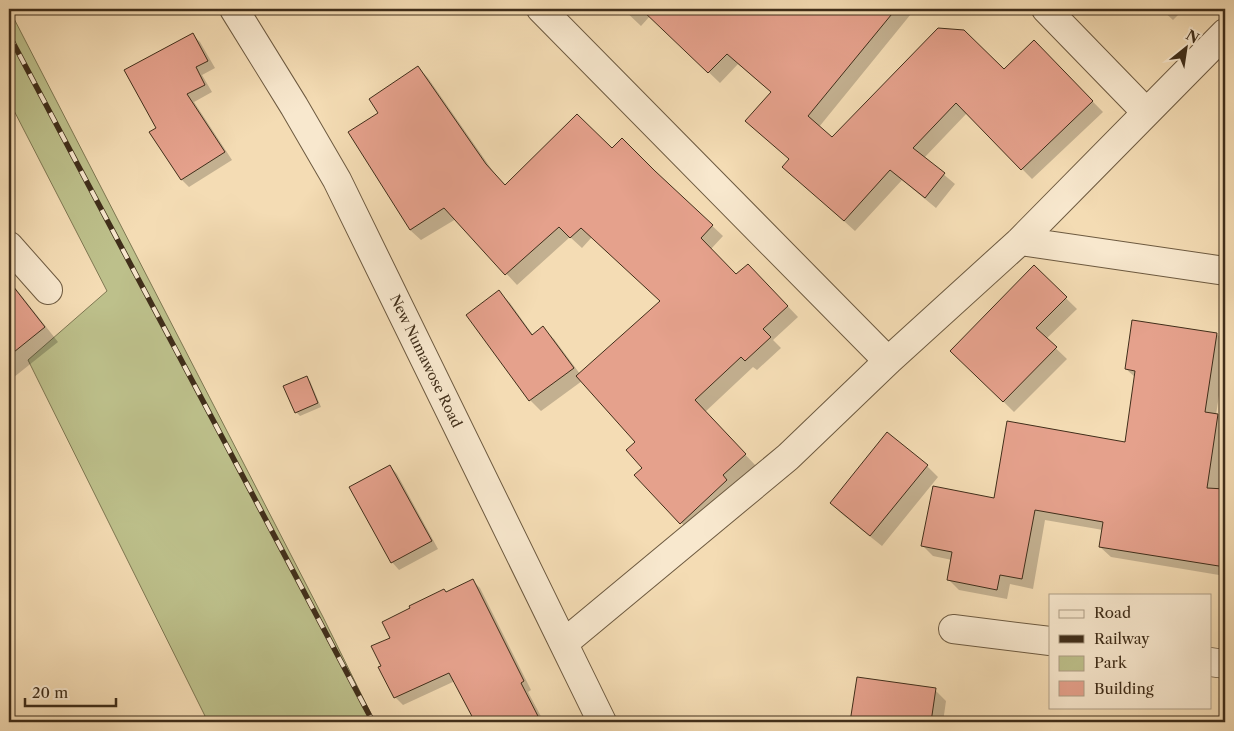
<svg xmlns="http://www.w3.org/2000/svg" width="1234" height="731" font-family="'Libre Caslon Text',serif">
  <style>
    .green { fill: #bdc08b; stroke: #7e7752 }
    .shadow { fill: #0003 }
    .building { fill: #e5a18c; stroke: #402e1a }
    .lines { fill: none; stroke-linecap: round; stroke-linejoin: round }
    .minor-casing { stroke: #6d5a40; stroke-width: 30 }
    .minor { stroke: #f8e8ce; stroke-width: 28 }
    .rail-casing { stroke: #402e1a; stroke-width: 5.5 }
    .rail { stroke: #f8e8ce; stroke-width: 4; stroke-dasharray: 11; stroke-linecap: butt }
    .labels { text-anchor: middle; dominant-baseline: central; stroke-width: 4; stroke-linejoin: round; paint-order: stroke }
    .street-label { font-size: 14px; fill: #402e1a; stroke: #f8e8ce }
  </style>
  <rect width="100%" height="100%" fill="#f4dcb4"/>
  <filter id="stains"><feTurbulence type="fractalNoise" baseFrequency=".004" numOctaves="4"/><feColorMatrix values="0 0 0 0 .2 0 0 0 0 .09 0 0 0 0 .02 0 0 0 .5 -.17"/></filter>
  <radialGradient id="worn" r=".72"><stop offset=".6" stop-color="#630" stop-opacity="0"/><stop offset="1" stop-color="#630" stop-opacity=".3"/></radialGradient>
  <!-- green -->
  <path class="green" d="M9,9L323,617L375,722H208L28,360L107,291L9,101Z"/>
  <!-- shadow -->
  <path class="shadow" d="M623,9H778L793,24L806,9H915L819,127L832,138L1004,71L1034,42L1103,112L1032,179L967,113L924,158L955,184L936,208L902,180L855,231L795,177L772,93L738,64L720,83L650,16L641,26Z
    M1161,9H1184L1173,20Z
    M193,35L200,42L215,68L202,75L212,92L194,102L232,160L189,187L182,180L151,132L157,128Z
    M418,67L428,78L497,177L505,186L612,150L656,173L723,236L711,249L737,276H759L798,317L773,340L781,348L757,370L753,367L705,412L756,466L733,486L692,534L636,475L643,468L637,442L582,381L541,411L530,400L499,292L510,303L533,335L543,328L554,339L580,374L662,302L592,237L582,248L570,237L517,285L456,219L421,240L410,230L380,113Z
    M1034,267L1077,309L1046,339L1067,359L1014,412L952,351Z
    M9,280L58,342L9,381Z
    M1217,334L1225,343V356L1216,415L1225,416V576L1111,557L1100,547L1103,530L1045,520L1033,589L1010,584L1007,599L959,590L949,580L952,560L933,556L923,546L995,499L1126,444L1136,378L1126,369Z
    M306,378L310,381L321,407L300,416L296,412Z
    M390,466L397,474L438,549L399,570L392,562Z
    M927,466L938,477L882,546L842,514L831,503Z
    M472,580L480,588L531,690L528,692L544,722H476L455,681L403,705L395,697L382,666L391,638L447,593Z
    M858,678L935,690L946,701L943,722H851Z
    M39,719L43,722H34Z"/>
  <!-- building -->
  <path class="building" d="M641,9H896L808,116L832,137L938,28L964,30L1004,69L1034,40L1093,101L1021,170L956,103L913,148L945,173L925,198L890,170L844,221L782,167L789,159L745,121L771,92L727,54L708,73Z
    M193,33L208,61L196,67L205,85L187,94L225,152L181,180L149,132L156,128L124,70Z
    M418,66L486,164L505,185L577,114L612,148L622,138L655,171L713,225L701,238L736,274L748,264L788,306L763,329L771,337L745,361L741,357L695,400L746,454L723,475L727,480L680,524L634,475L642,468L626,450L635,442L576,376L660,301L581,228L570,238L559,227L505,275L444,208L410,230L348,132L378,113L369,99Z
    M1034,265L1067,297L1036,328L1057,347L1003,402L950,351Z
    M9,281L45,327L9,356Z
    M499,290L532,335L543,326L574,368L529,401L466,315Z
    M1132,320L1217,333L1205,412L1218,414L1207,488L1225,489V567L1099,547L1103,522L1035,510L1022,579L1000,575L997,590L947,580L952,552L921,546L933,486L994,498L1007,421L1125,442L1135,371L1125,369Z
    M307,376L318,403L295,413L283,386Z
    M887,432L928,465L870,536L830,503Z
    M390,465L432,541L391,563L349,487Z
    M473,579L524,681L521,683L541,722H475L449,673L394,698L378,667L381,666L371,646L390,638L382,622L410,608L409,606L444,589L446,592Z
    M857,677L936,688L931,722H850Z"/>
  <g class="lines">
    <defs>
      <path id="minor" d="M234,9L294,106L337,180L602,722
        M541,9L888,361
        M1046,9L1146,112
        M1020,241L1225,271
        M9,246L48,290
        M953,629L1050,641
        M564,643L788,457L888,361L1020,241L1225,33
        M1210,662L1225,664"/>
    </defs>
    <!-- minor casing -->
    <use href="#minor" class="minor-casing"/>
    <!-- minor -->
    <use href="#minor" class="minor"/>
    <defs>
      <path id="rail" d="M9,35L373,722"/>
    </defs>
    <!-- rail casing -->
    <use href="#rail" class="rail-casing"/>
    <!-- rail -->
    <use href="#rail" class="rail"/>
  </g>
  <g class="labels">
    <!-- street labels -->
    <g class="street-label">
      <text transform="translate(426 361) rotate(64)">New Numawose Road</text>
    </g>
  </g>
  <!-- margin -->
  <rect width="1234" height="731" fill="none" stroke="#f4dcb4" stroke-width="30"/>
  <rect x="10" y="10" width="1214" height="711" fill="none" stroke="#402e1a" stroke-width="2.5"/>
  <rect x="15" y="15" width="1204" height="701" fill="none" stroke="#402e1a"/>
  <!-- legend -->
  <rect x="1049" y="594" width="162" height="115" fill="#f8e8ce" stroke="#ae9e86"/>
  <rect x="1059" y="610" width="25" height="8" fill="#f8e8ce" stroke="#ae9e86"/>
  <text x="1094" y="618" font-size="15" fill="#402e1a">Road</text>
  <rect x="1059" y="635" width="25" height="8" fill="#402e1a" stroke="#ae9e86"/>
  <text x="1094" y="644" font-size="15" fill="#402e1a">Railway</text>
  <rect x="1059" y="656" width="25" height="15" fill="#bdc08b" stroke="#ae9e86"/>
  <text x="1094" y="668" font-size="15" fill="#402e1a">Park</text>
  <rect x="1059" y="681" width="25" height="15" fill="#e5a18c" stroke="#ae9e86"/>
  <text x="1094" y="694" font-size="15" fill="#402e1a">Building</text>
  <!-- north arrow -->
  <g transform="translate(1186 48) rotate(30)" stroke="#f8e8ce" stroke-width="4" paint-order="stroke">
  <path d="M0-4L9 19L0 12L-9 19Z" fill="#402e1a"/>
  <text y="-8" font-size="14" font-weight="bold" text-anchor="middle" fill="#402e1a">N</text>
  </g>
  <!-- scale -->
  <path d="M25 698v8h91v-8" fill="none" stroke="#402e1a" stroke-width="2.5"/>
  <text x="32" y="698" font-size="15" fill="#402e1a" stroke="#f8e8ce" stroke-width="4" paint-order="stroke">20 m</text>
  <rect width="100%" height="100%" filter="url(#stains)"/>
  <rect width="100%" height="100%" fill="url(#worn)"/>
</svg>
